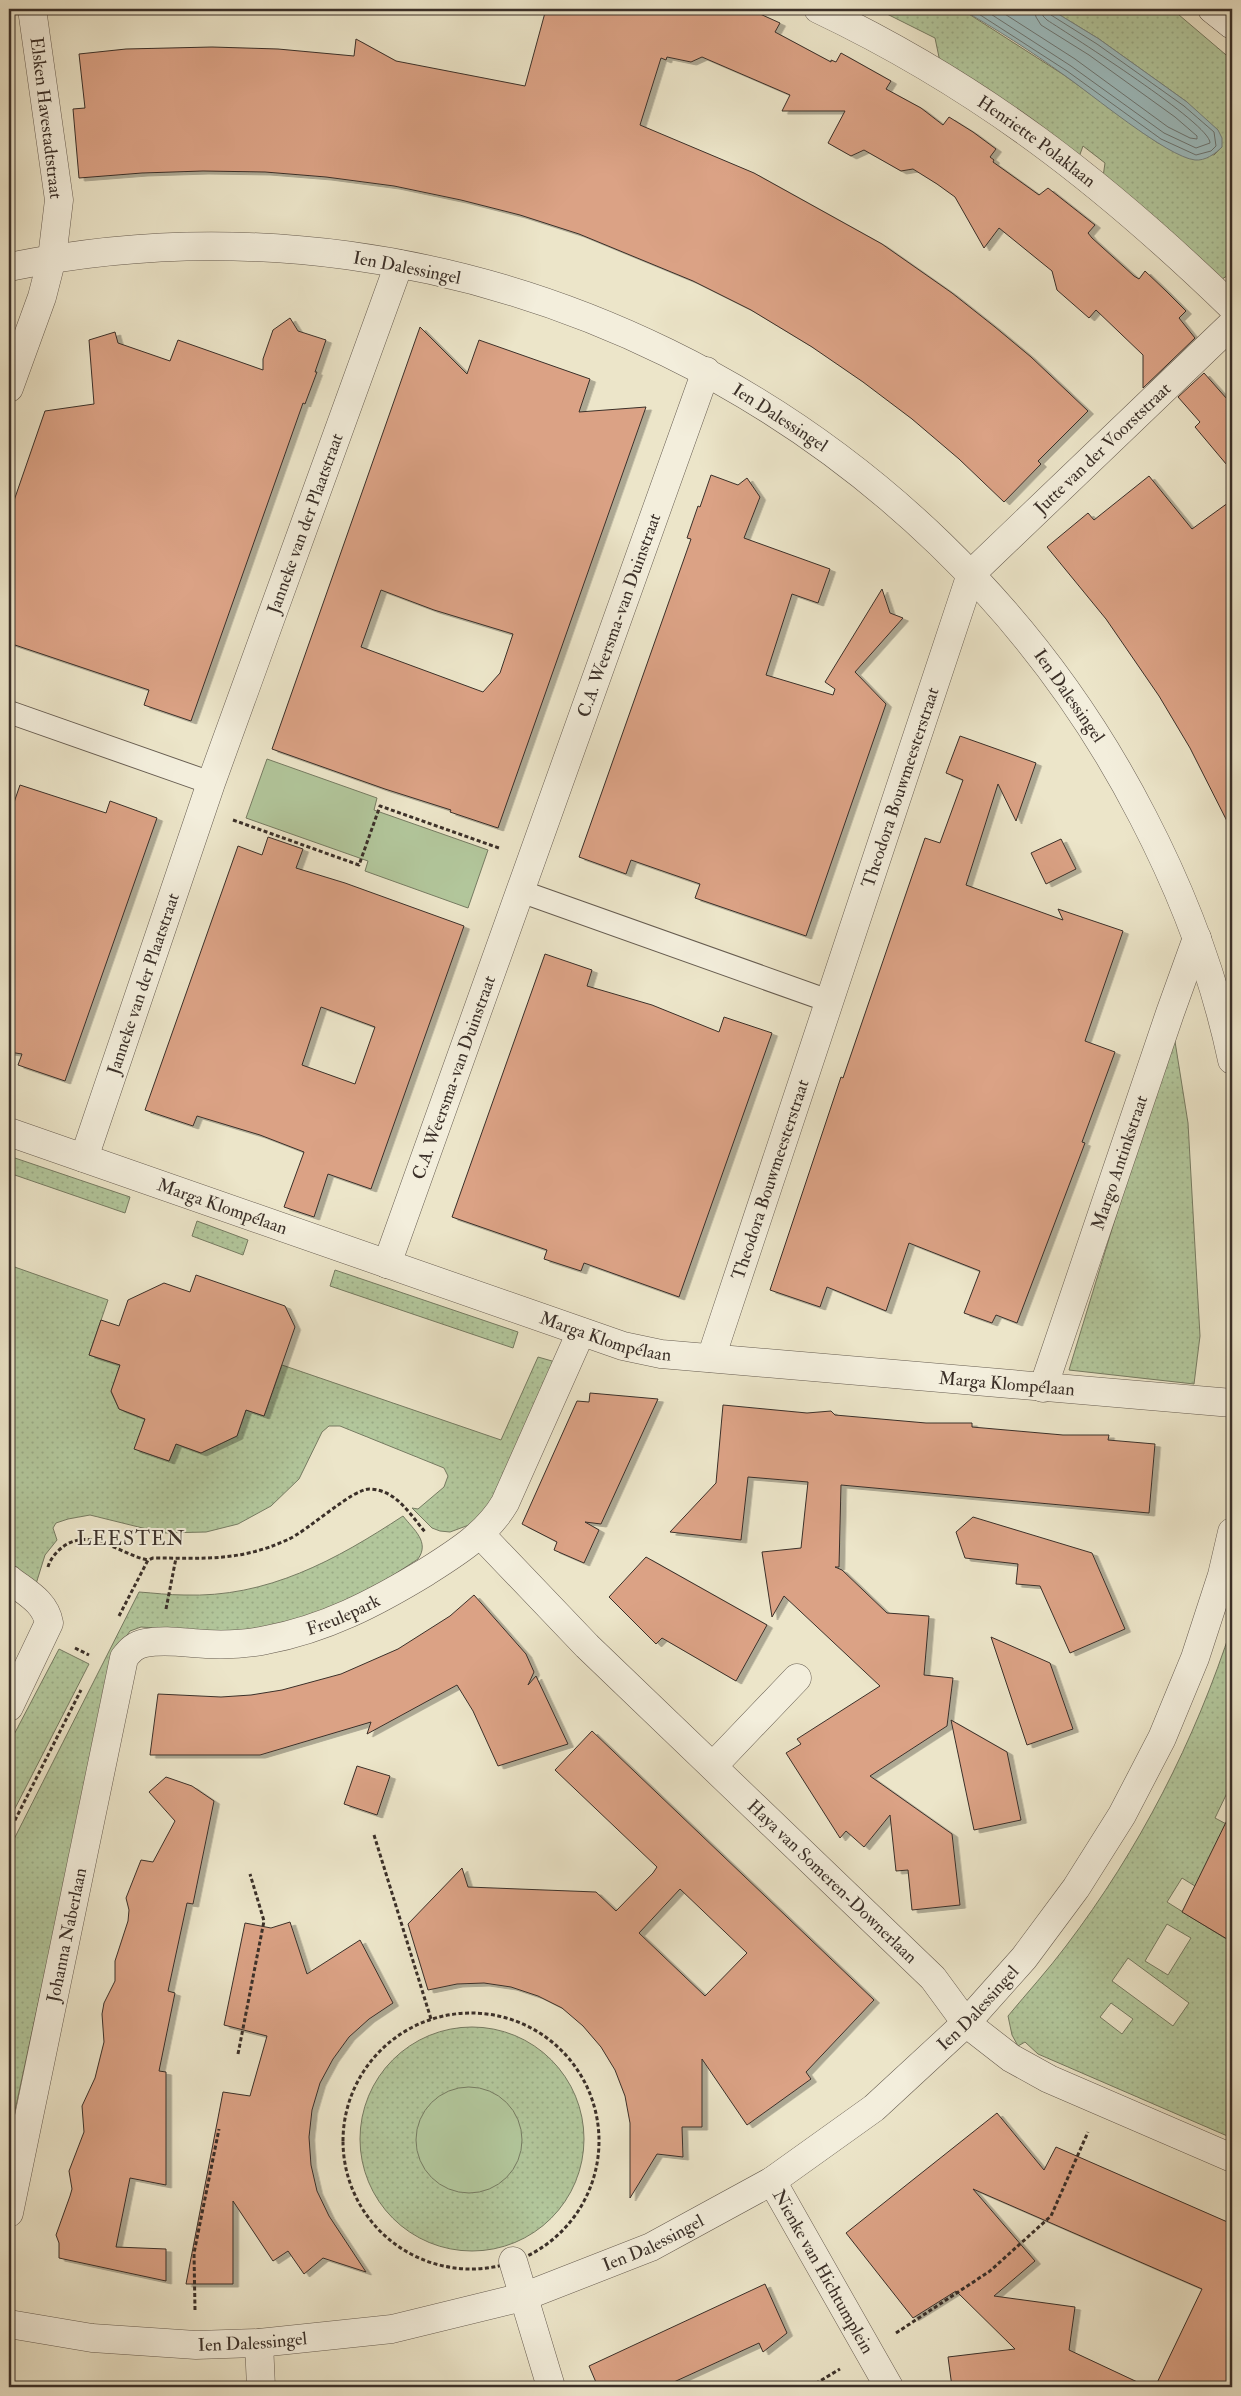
<svg xmlns="http://www.w3.org/2000/svg" width="1241" height="2396" font-family="'IM FELL Double Pica',serif">
  <style>
    .grass { fill: url(#grass-dots); stroke: #767b62; fill-rule: evenodd }
    .park { fill: #b2c69b; stroke: #767b62 }
    .water { fill: #9dbdc0; stroke: #768584 }
    .lines { fill: none; stroke-linecap: round; stroke-linejoin: round }
    .shore { stroke: #6c7674; stroke-width: 1 }
    .building { fill: #dba285; stroke: #3b3029; fill-rule: evenodd; filter: url(#shadow) }
    .lane-casing { stroke: #675d51; stroke-width: 24 }
    .street-casing { stroke: #675d51; stroke-width: 29 }
    .secondary-casing { stroke: #3b3029; stroke-width: 29 }
    .path { stroke: #3b3029; stroke-width: 3; stroke-dasharray: 4 2.5; stroke-linecap: butt }
    .lane { stroke: #f3eedc; stroke-width: 22 }
    .street { stroke: #f3eedc; stroke-width: 28 }
    .secondary { stroke: #f3eedc; stroke-width: 28 }
    .labels { text-anchor: middle; dominant-baseline: central; stroke-width: 4; stroke-linejoin: round; paint-order: stroke }
    .street-label { font-size: 18px; fill: #3b3029; stroke: #f3eedc }
    .quarter-label { font-size: 20px; letter-spacing: 1px; fill: #3b3029; stroke: #f3eedc }
  </style>
  <defs>
    <pattern id="grass-dots" width="8" height="8" patternUnits="userSpaceOnUse" patternTransform="scale(1.25)"><rect width="8" height="8" fill="#b2c69b"/><path d="M2 2h.1M6 6h.1" fill="none" stroke="#9aaa86" stroke-width="1.8" stroke-linecap="round"/></pattern>
    <filter id="shadow"><feDropShadow dx="5.5" dy="3" stdDeviation="0" flood-color="#0004"/></filter>
  </defs>
  <rect width="100%" height="100%" fill="#ece5c9"/>
  <filter id="stains"><feTurbulence type="fractalNoise" baseFrequency=".004" numOctaves="4"/><feColorMatrix values="0 0 0 0 .2 0 0 0 0 .09 0 0 0 0 .02 0 0 0 .5 -.17"/></filter>
  <radialGradient id="worn" r=".72"><stop offset=".6" stop-color="#630" stop-opacity="0"/><stop offset="1" stop-color="#630" stop-opacity=".3"/></radialGradient>
  <!-- grass -->
  <path class="grass" d="M877,9H961L1064,75L1158,143L1214,155L1222,147L1187,102L1099,39L1050,9H1172L1232,60V273L1222,279L1103,177L1105,163L1083,146L1079,157L940,62L935,38Z
    M1173,1029L1188,1123L1200,1336L1194,1384L1069,1370Z
    M9,1156L130,1197L125,1213L9,1173Z
    M197,1221L248,1240L243,1255L192,1236Z
    M9,1265L108,1300L89,1355L120,1365L111,1392L119,1409L145,1419L135,1449L169,1461L176,1444L201,1453L237,1436L246,1410L264,1416L282,1365L501,1440L538,1357L552,1361L556,1365L503,1491L477,1522L450,1532L440,1531L432,1528L412,1508L418,1509L444,1487L448,1476L444,1468L340,1426H329L322,1432L299,1479L271,1506L238,1524L206,1532L163,1533L90,1515L68,1519L56,1523L53,1528L57,1540L45,1555L36,1584L9,1566Z
    M335,1270L518,1332L513,1348L330,1286Z
    M403,1516C414,1530 430,1542 418,1559L366,1593L301,1620L239,1631L208,1632L141,1627L130,1631L114,1654L9,2138V1849L139,1592C154,1593 169,1595 184,1595C267,1598 336,1560 403,1516Z
    M1232,1626V1795L1227,1793L1215,1818L1232,1827V1909L1182,1878L1167,1902L1231,1942L1232,1940V2138L1038,2054L1025,2042L1018,2046L1012,2035L1008,2016C1027,1993 1048,1970 1066,1946C1139,1850 1195,1741 1232,1626ZM1167,1924L1191,1938L1168,1975L1145,1961ZM1128,1958L1189,2003L1173,2026L1112,1981ZM1111,2003L1133,2019L1122,2034L1100,2017Z
    M59,1649L89,1664L9,1820V1744Z
    M360 2139a112 112 0 1 1 224 0a112 112 0 1 1-224 0Z"/>
  <!-- park -->
  <path class="park" d="M267,759L377,798L374,810L488,850L468,908L365,871L368,861L246,818Z
    M416 2140a53 53 0 1 1 106 0a53 53 0 1 1-106 0Z"/>
  <!-- water -->
  <path class="water" d="M961,9H1050L1099,39L1187,102L1218,130L1222,138V147C1215,154 1205,161 1195,160C1167,157 1090,93 1064,75C1031,51 996,29 961,9Z"/>
  <g class="lines">
    <!-- shore -->
    <path class="shore" d="M971,9L1067,71L1161,139L1196,155L1211,151L1216,146L1214,132L1184,106L1097,44L1051,15L1048,9
      M983,9L1071,66L1164,133L1196,148L1210,143C1211,124 1070,35 1047,20L1043,16L1042,9
      M997,9L1075,59L1168,127L1190,138L1197,139V136L1175,117L1089,55L1041,25L1036,17L1034,9"/>
  </g>
  <!-- building -->
  <path class="building" d="M546,9H749L780,23L775,32L831,62V60L836,62L841,53L891,81L886,89L921,108L943,125L949,117L973,132L996,149L990,157L994,160L993,162L1039,195L1048,188L1095,225L1088,233L1092,238L1134,276L1139,279L1145,271L1166,291L1186,311L1179,318L1195,338L1143,388V355L1096,310L1089,318L1057,290L1052,271L999,228L984,248L955,197L937,184L913,169L901,171L864,150L851,156L828,143L845,111H782L790,95L702,57L691,62L667,57L666,60L661,58L640,125L754,173L882,244L952,293L995,327L1031,357L1088,411L1038,461L1041,464L1004,502L959,459L912,419L863,382L812,347L751,310L693,281L579,234L520,215L461,200L394,186L326,177L265,172L203,171L142,173L79,178L73,109L85,108L79,54L126,49L212,47L278,49L354,56L356,39L396,61L525,86Z
    M290,318L298,331L326,340L315,372H317L305,404L303,403L191,721L144,705L149,690L9,643V515L45,411L94,404L89,340L115,332L118,343L170,361L178,340L263,370V359L273,330Z
    M420,327L467,374L479,340L590,379L579,412L646,407L498,828L450,812L451,810L385,789L272,749ZM381,590L434,610L513,634L500,673L483,692L361,647Z
    M1204,373L1227,399L1232,394V471L1195,427L1200,422L1178,397Z
    M711,475L738,485L747,478L760,497L744,538L830,569L818,603L792,594L766,675L833,695L835,689L825,682L882,589L890,613L903,618L855,672L886,704L806,936L695,898L700,884L631,860L626,874L579,857L691,539L687,538L698,506L700,507Z
    M1149,476L1192,529L1232,500V831L1190,748L1159,696L1106,619L1047,547L1088,513L1094,520Z
    M960,736L1036,763L1016,821L998,784L966,885L1063,920L1058,909L1123,931L1085,1041L1115,1052L1082,1142L1085,1143L1017,1323L996,1315L992,1323L964,1313L980,1271L909,1243L886,1311L827,1287L820,1307L770,1290L841,1077L843,1078L925,838L940,843L963,780L946,773Z
    M20,785L106,813L110,801L157,818L65,1081L18,1065L22,1054L9,1052V817Z
    M268,837L303,849L296,868L345,883L464,926L371,1189L328,1174L314,1217L284,1207L304,1152L260,1135L197,1116L193,1126L145,1110L238,846L262,855ZM321,1007L375,1027L355,1084L302,1065Z
    M1061,839L1076,869L1046,884L1031,853Z
    M545,954L592,970L587,986L652,1005L719,1032L724,1017L772,1033L679,1297L584,1263L581,1271L544,1259L547,1250L452,1217Z
    M196,1275L285,1306L295,1327L264,1416L246,1410L237,1436L201,1453L176,1444L169,1461L134,1449L145,1419L119,1409L111,1391L120,1365L89,1355L101,1320L119,1326L128,1300L164,1283L190,1292Z
    M590,1393L658,1399L601,1524L585,1522L599,1530L584,1563L554,1550L557,1542L522,1524L577,1401L589,1402Z
    M723,1405L807,1413L831,1411L835,1415L926,1423H972V1427L1063,1435H1109L1108,1440L1155,1444L1149,1513L841,1485L839,1567H835L842,1570L887,1613L929,1616L924,1675L953,1678L947,1726L870,1776L952,1834L960,1905L912,1910L908,1870L896,1871L890,1815L864,1847L846,1831L840,1838L786,1753L801,1744L797,1739L880,1686L784,1596L772,1617L762,1552L801,1548L808,1482L748,1477L741,1540L670,1532L716,1483Z
    M973,1517L1092,1553L1125,1629L1070,1653L1040,1586L1016,1584L1018,1564L965,1558L956,1532Z
    M646,1557L767,1625L736,1681L662,1638L656,1644L609,1597Z
    M474,1595L526,1654L534,1672L528,1685L536,1676L568,1744L498,1766L473,1711L457,1685L367,1734L371,1722L260,1755H150L158,1694L221,1697L251,1695L282,1690L341,1674L398,1649L450,1616Z
    M991,1637L1050,1663L1073,1729L1027,1745Z
    M951,1720L1007,1752L1021,1820L974,1830Z
    M592,1731L874,2000L806,2072L811,2079L747,2125L702,2059V2127H682L683,2157L657,2154L630,2198V2123L625,2096L615,2070L601,2047L583,2026L562,2008L538,1996L511,1987L484,1983L457,1984L428,1990L408,1924L462,1868L468,1887L596,1892L616,1911L653,1873L657,1867L555,1770ZM680,1889L747,1953L705,1996L639,1933Z
    M357,1766L390,1776L377,1815L344,1804Z
    M166,1777L192,1786L214,1801L193,1904L187,1903L168,1991L175,1993L159,2071L166,2072V2185L130,2178L116,2247L166,2249V2281L59,2258V2243L56,2235L70,2196L72,2189L69,2171L84,2132L82,2106L95,2078L104,2042L102,2014L104,2003L115,1981V1961L128,1921L129,1910L126,1898L141,1860L153,1862L175,1821L149,1792Z
    M1232,1810V1942L1182,1912Z
    M290,1922L307,1974L360,1940L393,2003L369,2019L349,2037L333,2059L320,2083L312,2110L309,2137L311,2165L317,2191L329,2216L366,2272L323,2258L304,2274L288,2251L273,2261L233,2201V2284H186L223,2092L250,2096L267,2036L224,2025L245,1923L271,1928Z
    M997,2113L1044,2170L1056,2147L1232,2224V2387H1155L1202,2289L973,2189L1035,2261L994,2296L1075,2307L1069,2350L1148,2387H952L948,2357L1015,2349L956,2291L913,2318L846,2233Z
    M765,2284L787,2333L763,2352L759,2343L663,2387H598L589,2366Z"/>
  <g class="lines">
    <defs>
      <path id="lane" d="M9,712L211,783
        M520,891L829,1001"/>
      <g id="street">
        <path id="s1" d="M818,9C980,86 1104,183 1232,307"/>
        <path d="M9,267C463,173 932,406 1143,817C1183,894 1214,975 1232,1060"/>
        <path d="M9,388L42,297L52,258L59,200L32,9"/>
        <path id="s2" d="M9,1132L623,1346L661,1354L1232,1403"/>
        <path id="s3" d="M84,1158L211,783L399,264"/>
        <path id="s4" d="M387,1264L706,371"/>
        <path id="s5" d="M711,1358L971,574L1232,324"/>
        <path id="s6" d="M1043,1388L1170,1013L1197,938"/>
        <path id="s7" d="M480,1534L587,1646L933,1978L966,2023L1011,2058L1049,2079L1232,2158"/>
        <path d="M9,1579C25,1592 45,1601 49,1623L9,1707"/>
        <path d="M713,1766L797,1678"/>
        <path id="s8" d="M772,2181L889,2387"/>
        <path id="s9" d="M9,2213L124,1658C130,1650 135,1645 145,1643C165,1639 186,1643 206,1644C225,1645 247,1644 266,1640C325,1629 375,1603 426,1572C456,1553 487,1534 505,1503L581,1332"/>
        <path d="M513,2261L551,2387"/>
        <path id="s10" d="M9,2324L92,2338L196,2345L259,2343L392,2329L523,2297L651,2247L772,2181L874,2108L966,2023L1024,1958L1076,1888L1122,1815L1162,1738L1195,1658L1222,1575L1232,1532"/>
        <path d="M259,2343L261,2387"/>
      </g>
      <path id="secondary" d="M1212,9L1232,25"/>
    </defs>
    <!-- lane casing -->
    <use href="#lane" class="lane-casing"/>
    <!-- street casing -->
    <use href="#street" class="street-casing"/>
    <!-- secondary casing -->
    <use href="#secondary" class="secondary-casing"/>
    <!-- path -->
    <path class="path" d="M233,820L359,865L380,806L499,848
      M48,1567C50,1559 57,1551 64,1546C92,1527 121,1555 148,1560
      M166,1609L176,1558
      M119,1616L148,1560L153,1558C204,1558 238,1562 287,1540C308,1531 353,1488 370,1489C396,1490 410,1514 425,1532
      M75,1648L89,1655
      M9,1832L81,1690
      M374,1835L431,2019
      M343 2141a128 128 0 1 1 256 0a128 128 0 1 1-256 0Z
      M9,2020L14,2015
      M238,2054L264,1921L250,1874
      M195,2310L194,2253L219,2129
      M896,2333L990,2271L1051,2216L1088,2132
      M810,2387L840,2369"/>
    <!-- lane -->
    <use href="#lane" class="lane"/>
    <!-- street -->
    <use href="#street" class="street"/>
    <!-- secondary -->
    <use href="#secondary" class="secondary"/>
  </g>
  <g class="labels">
    <!-- street labels -->
    <g class="street-label">
      <text transform="translate(46 118) rotate(83)">Elsken Havestadtstraat</text>
      <text stroke="none"><textPath href="#s1" startOffset="256">Henriette Polaklaan</textPath></text>
      <text transform="translate(407 268) rotate(11)">Ien Dalessingel</text>
      <text transform="translate(780 418) rotate(33)">Ien Dalessingel</text>
      <text stroke="none"><textPath href="#s5" startOffset="1008">Jutte van der Voorststraat</textPath></text>
      <text stroke="none"><textPath href="#s3" startOffset="672">Janneke van der Plaatstraat</textPath></text>
      <text stroke="none"><textPath href="#s4" startOffset="689">C.A. Weersma-van Duinstraat</textPath></text>
      <text transform="translate(1069 696) rotate(55)">Ien Dalessingel</text>
      <text stroke="none"><textPath href="#s5" startOffset="601">Theodora Bouwmeesterstraat</textPath></text>
      <text stroke="none"><textPath href="#s3" startOffset="184">Janneke van der Plaatstraat</textPath></text>
      <text stroke="none"><textPath href="#s4" startOffset="198">C.A. Weersma-van Duinstraat</textPath></text>
      <text stroke="none"><textPath href="#s6" startOffset="238">Margo Antinkstraat</textPath></text>
      <text stroke="none"><textPath href="#s5" startOffset="188">Theodora Bouwmeesterstraat</textPath></text>
      <text stroke="none"><textPath href="#s2" startOffset="226">Marga Klompélaan</textPath></text>
      <text stroke="none"><textPath href="#s2" startOffset="631">Marga Klompélaan</textPath></text>
      <text stroke="none"><textPath href="#s2" startOffset="1036">Marga Klompélaan</textPath></text>
      <text stroke="none"><textPath href="#s9" startOffset="796">Freulepark</textPath></text>
      <text stroke="none"><textPath href="#s7" startOffset="495">Haya van Someren-Downerlaan</textPath></text>
      <text stroke="none"><textPath href="#s9" startOffset="284">Johanna Naberlaan</textPath></text>
      <text stroke="none"><textPath href="#s10" startOffset="1065">Ien Dalessingel</textPath></text>
      <text stroke="none"><textPath href="#s10" startOffset="661">Ien Dalessingel</textPath></text>
      <text stroke="none"><textPath href="#s8" startOffset="104">Nienke van Hichtumplein</textPath></text>
      <text stroke="none"><textPath href="#s10" startOffset="245">Ien Dalessingel</textPath></text>
    </g>
    <!-- quarter labels -->
    <g class="quarter-label">
      <text x="131" y="1538">LEESTEN</text>
    </g>
  </g>
  <!-- margin -->
  <rect width="1241" height="2396" fill="none" stroke="#ece5c9" stroke-width="30"/>
  <rect x="10" y="10" width="1221" height="2376" fill="none" stroke="#3b3029" stroke-width="2.5"/>
  <rect x="15" y="15" width="1211" height="2366" fill="none" stroke="#3b3029"/>
  <rect width="100%" height="100%" filter="url(#stains)"/>
  <rect width="100%" height="100%" fill="url(#worn)"/>
</svg>
